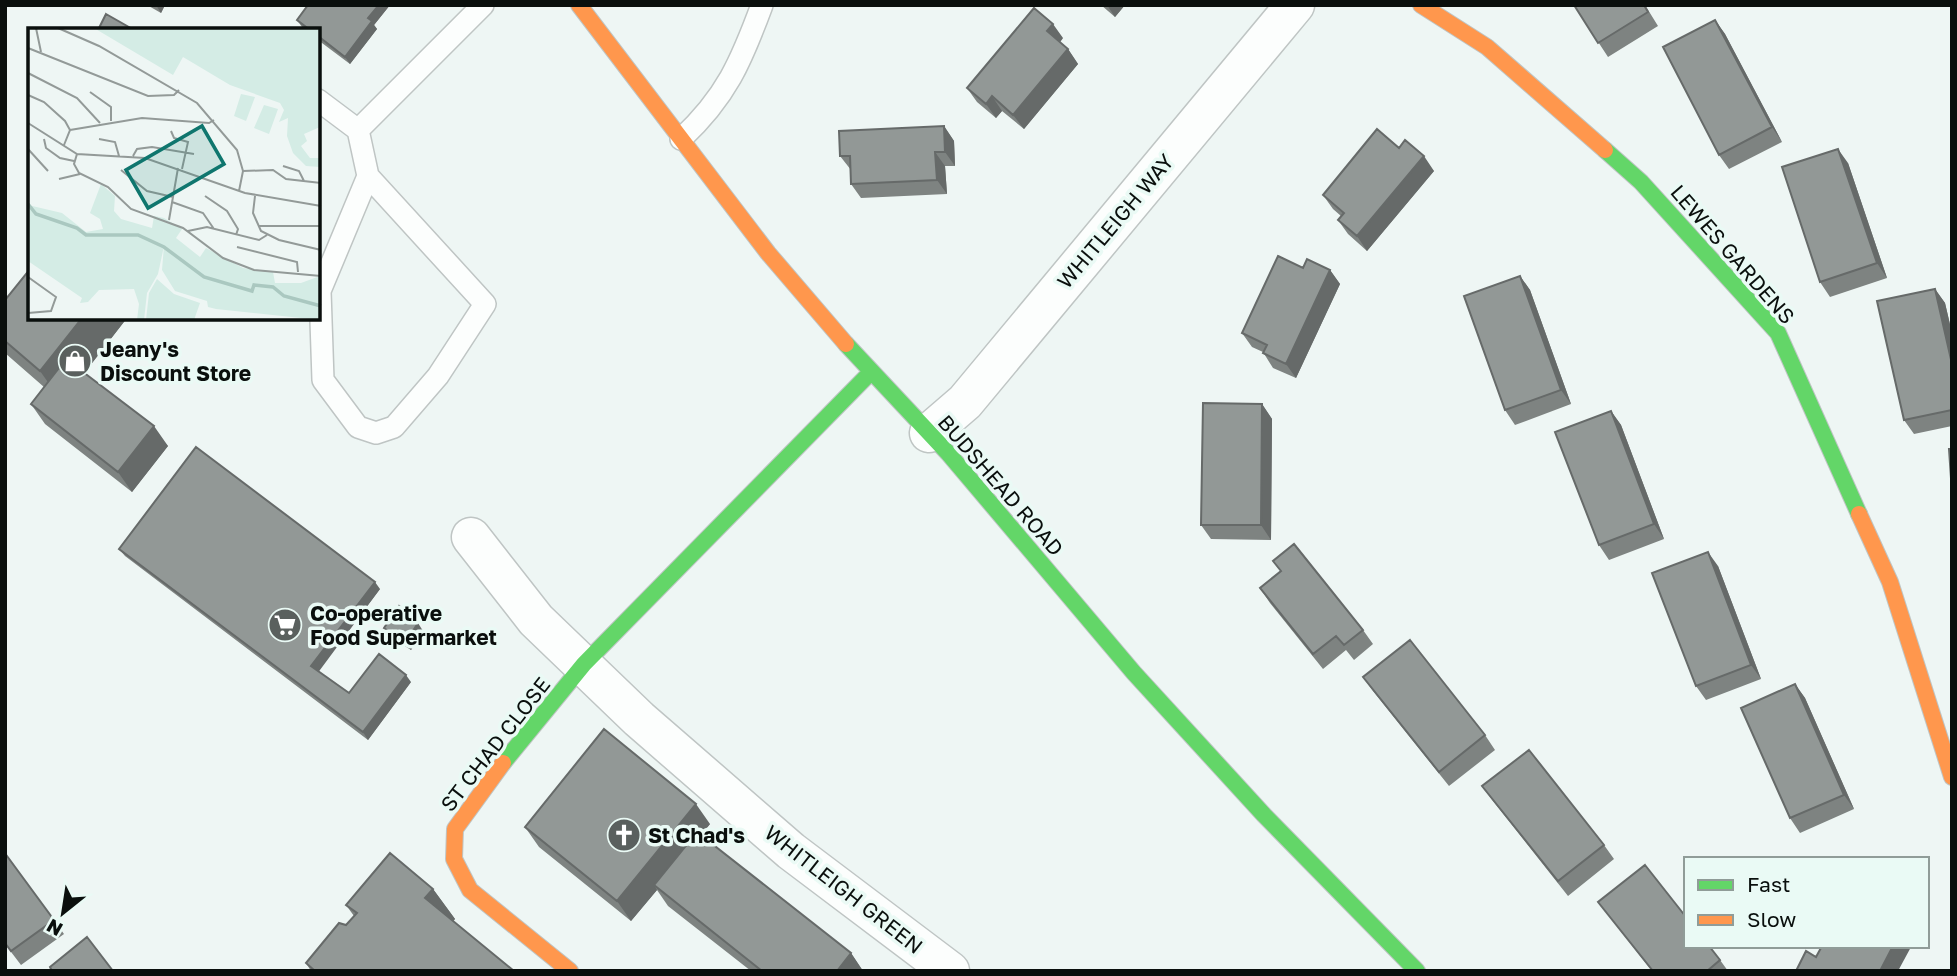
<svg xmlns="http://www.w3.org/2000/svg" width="1957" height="976" font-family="'Golos Text',sans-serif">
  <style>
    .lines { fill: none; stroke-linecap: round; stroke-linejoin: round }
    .lane-casing { stroke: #bfc5c4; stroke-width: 24 }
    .street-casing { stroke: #bfc5c4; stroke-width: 41 }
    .fast-casing { stroke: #bfc5c4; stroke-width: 18 }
    .slow-casing { stroke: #bfc5c4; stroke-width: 18 }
    .lane { stroke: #fcfefd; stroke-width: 21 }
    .street { stroke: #fcfefd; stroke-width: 38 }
    .fast { stroke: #63d668; stroke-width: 16 }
    .slow { stroke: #ff974d; stroke-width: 16 }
    .wall { fill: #7e8381 }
    .shaded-wall { fill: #666a69 }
    .building { fill: #929896; stroke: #666a69; stroke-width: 2 }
    .labels { text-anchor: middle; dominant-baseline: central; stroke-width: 7; stroke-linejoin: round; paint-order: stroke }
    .street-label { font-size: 21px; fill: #0a0f0d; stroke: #eafaf5 }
    .poi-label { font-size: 21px; font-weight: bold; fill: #0a0f0d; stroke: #eafaf5; text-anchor: start }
    .inset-river { fill: none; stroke: #aac8c0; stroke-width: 3.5 }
    .inset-road { fill: none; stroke: #939a98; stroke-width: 2 }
    .view { fill: #0f766e; fill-opacity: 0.15; stroke: #0f766e; stroke-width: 3.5 }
    .inset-edge { fill: none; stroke: #0a0f0d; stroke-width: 3.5 }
  </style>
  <rect width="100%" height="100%" fill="#eef6f4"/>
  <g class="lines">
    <defs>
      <path id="lane" d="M318,100L358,130
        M358,130L368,176L485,304L438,376L394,427L376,433L358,427L323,380L320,291L368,176
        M358,130L483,5
        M681,139C726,97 741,62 762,5"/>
      <path id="street" d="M929,433L965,402L1295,5
        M471,537L536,620L639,719L791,851L950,971"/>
      <path id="fast" d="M1605,150L1641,182L1778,333L1859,514
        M846,344L948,453L1134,673L1264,815L1417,971
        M503,763L584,664L871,372"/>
      <path id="slow" d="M579,5L768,253L846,344
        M1421,5L1487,47L1605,150
        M1859,514L1890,582L1952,777
        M503,763L455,829L454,859L470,890L570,971"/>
    </defs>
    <!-- lane casing -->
    <use href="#lane" class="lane-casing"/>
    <!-- street casing -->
    <use href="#street" class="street-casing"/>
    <!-- fast casing -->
    <use href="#fast" class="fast-casing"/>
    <!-- slow casing -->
    <use href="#slow" class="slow-casing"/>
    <!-- lane -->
    <use href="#lane" class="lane"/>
    <!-- street -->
    <use href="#street" class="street"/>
    <!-- fast -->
    <use href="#fast" class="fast"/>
    <!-- slow -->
    <use href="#slow" class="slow"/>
  </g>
  <!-- wall -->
  <path class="wall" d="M147,5H165L161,13Z
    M303,5H390L374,25L377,29L350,64L318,40V30H305L302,27L297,20L307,8Z
    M1101,5H1125L1115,17Z
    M1574,5H1645L1658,26L1608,57Z
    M1715,20L1725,34L1782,142L1729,169L1719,155Z
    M1063,38L1060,42L1068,49L1078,64L1024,129L1002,111L996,118L977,102L967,88Z
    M944,126L954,141L955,166H945L947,194L861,198L851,184V170L840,156Z
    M1399,148L1434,171L1367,251L1348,234L1338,220L1341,216L1333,209L1323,195Z
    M1848,163L1887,278L1830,297L1820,282Z
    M1303,268L1330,270L1340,284L1296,378L1273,368L1263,352L1252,347L1242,333Z
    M1520,276L1530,290L1571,404L1515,425L1505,410Z
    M1935,289L1945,303L1952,333V426L1914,434L1904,420Z
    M5,300L30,318H127L84,373L168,446L132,492L45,424L31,404L44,387L5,353Z
    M1262,404L1272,419L1271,540L1211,539L1201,525Z
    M1611,411L1621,425L1664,539L1609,560L1599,545Z
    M119,549L380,589L318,671L349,693L411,682L368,740L125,556Z
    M1273,561L1363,630L1373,644L1354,660L1346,650L1323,669L1270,603L1260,588L1281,572Z
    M1718,566L1761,679L1706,700L1696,686Z
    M384,628L423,631L411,650L389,636Z
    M1363,677L1485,735L1495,750L1449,786L1373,691Z
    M1795,684L1805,698L1854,809L1800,833L1790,818Z
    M1482,786L1604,845L1614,859L1568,896L1493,801Z
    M710,824L701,835L851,953L863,971H751L668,906L657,890L631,921L539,847L525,827Z
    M7,856L64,934L21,965L5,944Z
    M433,889L455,919L453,921L514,971H311L306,963L346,925L354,916L346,905Z
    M1598,902L1720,960L1728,971H1652Z"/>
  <!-- shaded-wall -->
  <path class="shaded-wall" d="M156,5H165L161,13Z
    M379,5H390L374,25L377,29L350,64L345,57L368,18Z
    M1107,5H1125L1115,17Z
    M1715,20L1725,34L1782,142L1772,127Z
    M1053,24L1063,38L1057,46L1047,31Z
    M1068,49L1078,64L1024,129L1013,115Z
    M992,96L1002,111L996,118L986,104Z
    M944,126L954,141L955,166L945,152Z
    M1838,149L1848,163L1887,278L1877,263Z
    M935,152L945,166L947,194L937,180Z
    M1424,156L1434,171L1367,251L1357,236Z
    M1330,270L1340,284L1296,378L1286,364Z
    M1520,276L1530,290L1571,404L1561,390Z
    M1935,289L1945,303L1952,333V364Z
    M82,318H127L62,402L40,371Z
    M1262,404L1272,419L1271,540L1261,525Z
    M1611,411L1621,425L1664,539L1654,524Z
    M154,426L168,446L132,492L118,472Z
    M1708,552L1718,566L1761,679L1751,665Z
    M375,582L380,589L317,674L311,666Z
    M418,623L423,631L411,650L405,643Z
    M406,675L411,682L368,740L363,732Z
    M1795,684L1805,698L1854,809L1844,795Z
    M696,804L710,824L658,889L654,885L657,890L631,921L617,901Z
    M433,889L455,919L447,928L425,898Z
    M1893,946L1911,947L1898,971H1880Z
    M851,953L863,971H837Z"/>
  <!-- building -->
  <path class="building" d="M308,5H379L368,18L372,21L345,57L318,36V30H310L297,20Z
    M1574,5H1644L1648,12L1598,43Z
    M1034,8L1053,24L1047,31L1068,49L1013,115L992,96L986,104L967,88Z
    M106,14L134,30H98Z
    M1715,20L1772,127L1719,155L1663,47Z
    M944,126L945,152H935L937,180L851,184L850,156H840L839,131Z
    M1377,129L1399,148L1405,140L1424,156L1357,236L1338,220L1344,213L1323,195Z
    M1838,149L1877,263L1820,282L1782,167Z
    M1278,256L1303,268L1307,259L1330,270L1286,364L1263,353L1267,345L1242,333Z
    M30,269V318H82L40,371L5,341V300Z
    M1520,276L1561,390L1505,410L1464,296Z
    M1935,289L1952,364V410L1904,420L1877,301Z
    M66,359L154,426L118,472L31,404Z
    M1203,403L1262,404L1261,525H1201Z
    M1611,411L1654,524L1599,545L1555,432Z
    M196,447L375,582L311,666L349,693L379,654L406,675L363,732L119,549Z
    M1949,449H1952V493Z
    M1294,544L1363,630L1344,645L1336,636L1313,654L1260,588L1281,571L1273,561Z
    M1708,552L1751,665L1696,686L1652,573Z
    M399,606L418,623L405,643L384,628Z
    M1410,640L1485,735L1439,772L1363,677Z
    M1795,684L1844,795L1790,818L1741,708Z
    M604,729L696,804L617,901L525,827Z
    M1529,750L1604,845L1558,881L1482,786Z
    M697,832L851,953L837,971H762L654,885Z
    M390,853L433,889L425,898L514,971H315L306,963L339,923L346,925L357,913L346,905Z
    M7,856L54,920L11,951L5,943V858Z
    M1645,865L1686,917V946H1709L1720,960L1707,971H1653L1598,902Z
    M87,937L113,971H52L50,967Z
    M1822,946H1893L1880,971H1796L1806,951L1816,957Z"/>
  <!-- icons -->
  <defs>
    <symbol id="shop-disc" viewBox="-11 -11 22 22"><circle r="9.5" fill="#5a605e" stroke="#eafaf5"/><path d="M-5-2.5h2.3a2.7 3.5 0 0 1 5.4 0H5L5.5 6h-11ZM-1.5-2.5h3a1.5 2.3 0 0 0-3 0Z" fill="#fff"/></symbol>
    <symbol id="supermarket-disc" viewBox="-11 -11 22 22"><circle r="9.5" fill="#5a605e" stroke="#eafaf5"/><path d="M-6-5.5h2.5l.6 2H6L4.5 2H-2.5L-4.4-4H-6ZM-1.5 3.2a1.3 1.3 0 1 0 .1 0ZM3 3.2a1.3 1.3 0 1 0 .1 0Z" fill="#fff"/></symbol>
    <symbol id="church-disc" viewBox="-11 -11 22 22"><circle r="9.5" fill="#5a605e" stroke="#eafaf5"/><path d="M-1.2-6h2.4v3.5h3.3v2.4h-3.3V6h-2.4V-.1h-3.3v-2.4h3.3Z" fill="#fff"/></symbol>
  </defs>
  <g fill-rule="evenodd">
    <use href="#shop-disc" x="56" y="342" width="38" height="38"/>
    <use href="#supermarket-disc" x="266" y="606" width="38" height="38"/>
    <use href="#church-disc" x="605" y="816" width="38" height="38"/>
  </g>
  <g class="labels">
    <!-- street labels -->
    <g class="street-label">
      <text transform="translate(1115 221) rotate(-50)">WHITLEIGH WAY</text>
      <text transform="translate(1733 254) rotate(49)">LEWES GARDENS</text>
      <text transform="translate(1001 485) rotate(49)">BUDSHEAD ROAD</text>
      <text transform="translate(495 744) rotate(-52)">ST CHAD CLOSE</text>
      <text transform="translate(844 889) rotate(38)">WHITLEIGH GREEN</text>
    </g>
    <!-- poi labels -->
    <g class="poi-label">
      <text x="100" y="349">Jeany's<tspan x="100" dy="24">Discount Store</tspan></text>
      <text x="310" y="613">Co-operative<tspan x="310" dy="24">Food Supermarket</tspan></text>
      <text x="648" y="835">St Chad's</text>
    </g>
  </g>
  <!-- overview -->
  <g transform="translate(28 28)">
    <rect width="292" height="292" fill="#eef6f4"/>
    <path d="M66,0H292V99L276,106L279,113L273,118L282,130H292V139L278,138L265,125L259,108L260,90L251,94L256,82L252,75L202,57L155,29L145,47ZM213,66L227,69L218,93L206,88ZM236,77L250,81L241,106L226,100ZM73,156L87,168L86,183L93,191L124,200L126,188L136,190L154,201L148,210L172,229L178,220L215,240L245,244L247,255H273L292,248V292L188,281L180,279L179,273L147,263L134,242L136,218L130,246L119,265L116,292H109L111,276L106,261L71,262L60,274L52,275L54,270L0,233V177L34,185L58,204L75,201L72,191L62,185ZM129,251L146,266L172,275L166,292H118L121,265Z" fill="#d4ece5"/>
    <path class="inset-river" d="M0,176L8,186L49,200L58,207H110L136,219L176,249L224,263L226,257L245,259L256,268L293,278"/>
    <path class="inset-road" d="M8,0L13,24M30,0L71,18L169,75L209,122L215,143L211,163M0,20L120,68L146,67L151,62M0,45L49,70L72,95M62,64L83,79V93M0,67L16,74L37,93L42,102L36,117M0,95L49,126L117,130L217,165L293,178M42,102L114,90L181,95L186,92M143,103L146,110L160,114L154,141M16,111L18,120L32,130L46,133M71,111L87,114L91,128M0,121L20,143M49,126L46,136L51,145L80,159L103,181L155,200L195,230L226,242L293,248M105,128L109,121L124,119L166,126M255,138L271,143L276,153M93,142L119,163L145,169M215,143L245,142L258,151L293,155M31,151L52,146M177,168L199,183L210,201L208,207M227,168L225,185L233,203L251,212L293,222M144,174L175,185L186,201M141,192L150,140M230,198H293M160,203L179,199L231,212L239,207M209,219L269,234L270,244M0,249L28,269L23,283L0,285"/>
    <path class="view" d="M174,98L196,136L120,180L98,142Z"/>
    <rect width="292" height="292" class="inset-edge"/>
  </g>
  <!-- border -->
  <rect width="1957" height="976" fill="none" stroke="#0a0f0d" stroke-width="14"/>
  <!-- legend -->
  <rect x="1684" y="857" width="245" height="91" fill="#eafaf5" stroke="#909c98" stroke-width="2"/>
  <rect x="1698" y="880" width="35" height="10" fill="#63d668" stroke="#909c98" stroke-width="2"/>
  <text x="1747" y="892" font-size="21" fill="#0a0f0d">Fast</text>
  <rect x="1698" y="915" width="35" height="10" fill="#ff974d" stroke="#909c98" stroke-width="2"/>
  <text x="1747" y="927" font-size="21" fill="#0a0f0d">Slow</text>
  <!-- north arrow -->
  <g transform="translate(63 913) rotate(210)" stroke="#eafaf5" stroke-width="5" paint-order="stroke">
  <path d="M0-5L12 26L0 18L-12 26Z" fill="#0a0f0d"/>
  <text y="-10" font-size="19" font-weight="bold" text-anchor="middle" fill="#0a0f0d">N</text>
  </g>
</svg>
